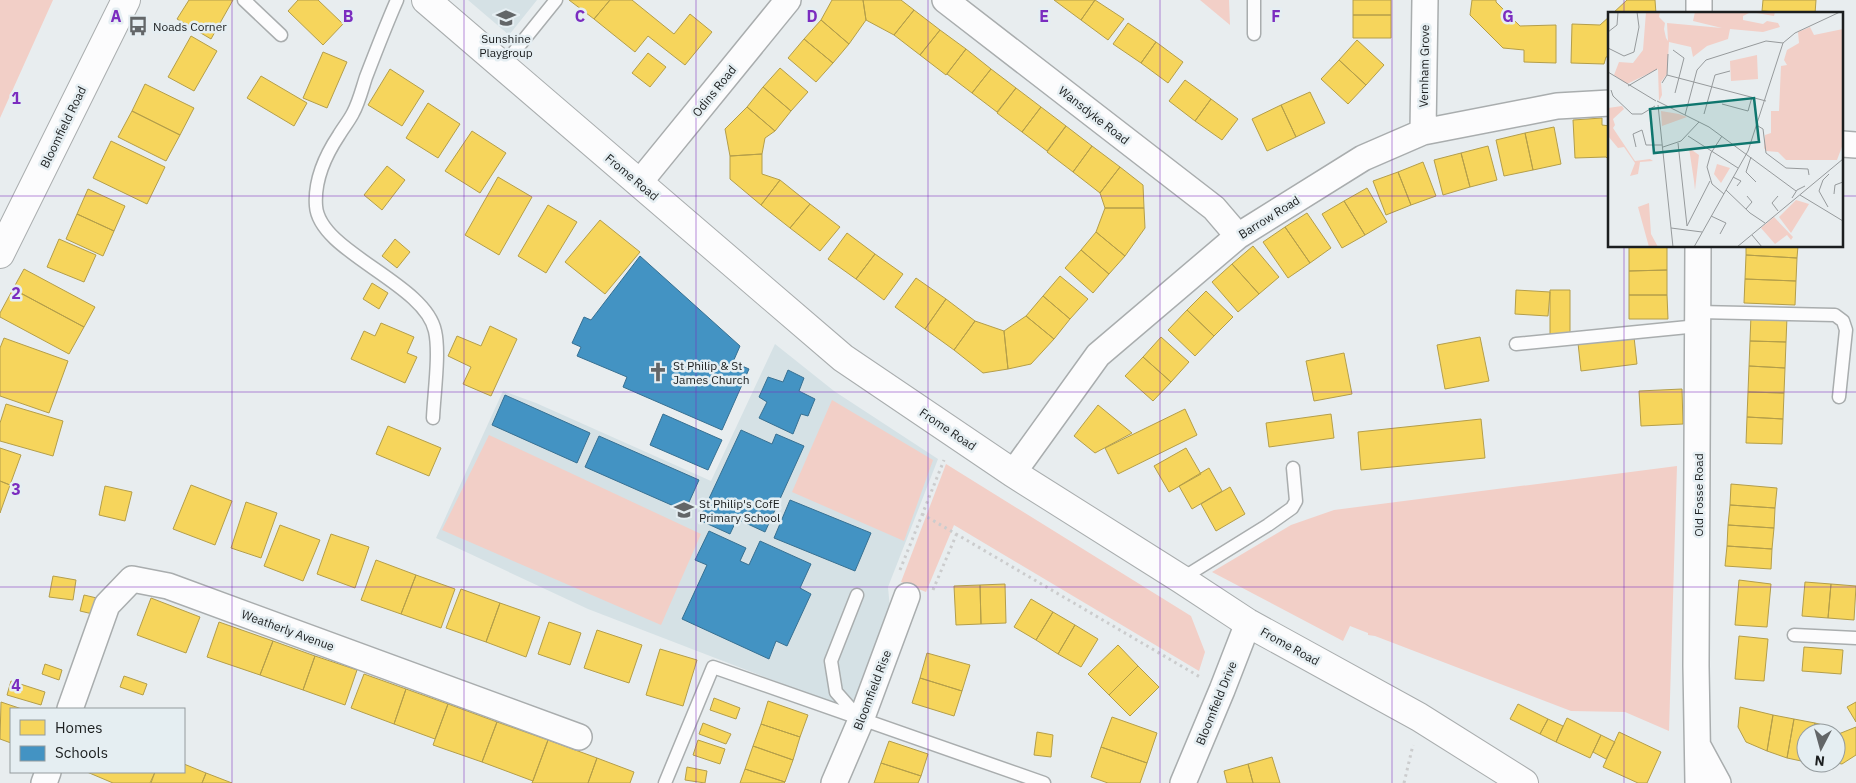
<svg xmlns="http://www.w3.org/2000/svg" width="1856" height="783" font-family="'IBM Plex Sans',sans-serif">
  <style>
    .built { fill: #d5e1e5 }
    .green { fill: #f2cfc7 }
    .homes { fill: #f6d55c; stroke: #b49e4a }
    .schools { fill: #4393c3; stroke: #377092 }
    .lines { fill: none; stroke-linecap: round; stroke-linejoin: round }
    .service-casing { stroke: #a9adae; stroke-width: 15 }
    .minor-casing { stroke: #a9adae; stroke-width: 28 }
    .tertiary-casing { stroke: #a9adae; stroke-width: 30 }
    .path { stroke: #cbcccd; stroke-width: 3; stroke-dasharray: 2.5 4; stroke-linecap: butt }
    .service { stroke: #fcfcfd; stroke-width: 12 }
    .minor { stroke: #fcfcfd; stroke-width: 25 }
    .tertiary { stroke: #fcfcfd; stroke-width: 28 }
    .grid { fill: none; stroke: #7b2cbf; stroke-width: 1; stroke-opacity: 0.55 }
    .labels { text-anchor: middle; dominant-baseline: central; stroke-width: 5; stroke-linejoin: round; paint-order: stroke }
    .poi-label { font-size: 12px; fill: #1b1e1f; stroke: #e5eef2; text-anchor: start }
    .street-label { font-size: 12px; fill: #1b1e1f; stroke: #e5eef2 }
    .inset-road { fill: none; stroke: #969a9c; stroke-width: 1 }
    .view { fill: #0f766e; fill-opacity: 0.15; stroke: #0f766e; stroke-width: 2.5 }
    .inset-edge { fill: none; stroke: #1b1e1f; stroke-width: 2.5 }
    .grid-label { font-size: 16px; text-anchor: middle; font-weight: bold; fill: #7b2cbf; stroke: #e5eef2; stroke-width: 5; stroke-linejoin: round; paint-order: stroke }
  </style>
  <rect width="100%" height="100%" fill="#e8edef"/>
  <!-- built -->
  <path class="built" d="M468,0H537L509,35Z
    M775,344L834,391L938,459L888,587L890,609L853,711L588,609L436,538L503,391L536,403L711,481Z"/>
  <!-- green -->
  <path class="green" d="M0,0H53L0,118Z
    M1200,0H1229L1230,25Z
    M832,400L933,460L904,541L792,492Z
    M489,435L701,534L661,625L442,530Z
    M946,464L1191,616L1205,652L1199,671L954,525L926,592L901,582Z
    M1677,466L1669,731L1625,712L1571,711L1375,636L1368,635V633L1350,626L1343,641L1212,572L1291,525L1334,510Z"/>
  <!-- homes -->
  <path class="homes" d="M189,0H233L211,39L177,19Z
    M298,0H318L343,24L323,45L288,11Z
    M569,0H610L594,19Z
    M610,0H632L674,34L690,14L712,32L685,65L648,36L635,52L594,19Z
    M832,0H863L866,20L849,44L821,20Z
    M863,0H901L914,10L894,35L866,20Z
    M1054,0H1095L1081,20Z
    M1095,0L1124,19L1108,40L1081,20Z
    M1353,0H1391V15H1353Z
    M1472,0H1496V2L1520,26L1556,25V63L1524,62V50L1503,48L1470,15Z
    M1627,0H1655L1656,14H1612Z
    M1763,0H1816L1815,14L1762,11Z
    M914,10L940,30L920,55L894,35Z
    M1762,11L1796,14H1762Z
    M1353,15H1391V38H1353Z
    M1610,16V56L1606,57L1604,64L1571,63L1572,24L1600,25Z
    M821,20L849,44L833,63L804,39Z
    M1128,23L1156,42L1141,63L1113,44Z
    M940,30L966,49L946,75L920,55Z
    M191,36L217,51L194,91L168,77Z
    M804,39L833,63L816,82L788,58Z
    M1357,40L1384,65L1366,85L1339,60Z
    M1156,42L1183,62L1168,83L1141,63Z
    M966,49L991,69L972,93L947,74Z
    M323,52L347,62L327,108L303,98Z
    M648,53L666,67L650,87L632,73Z
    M1339,60L1366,85L1348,104L1321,79Z
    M780,68L808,92L791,111L763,87Z
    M390,69L424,91L402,126L368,105Z
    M991,69L1016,88L997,112L972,93Z
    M261,76L307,103L294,126L247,98Z
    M1185,80L1211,99L1195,121L1169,101Z
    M145,84L194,108L180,135L132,111Z
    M763,87L791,111L775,131L747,107Z
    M1016,88L1041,107L1022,132L997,113Z
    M1310,92L1325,123L1296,137L1281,105Z
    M1211,99L1238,119L1222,140L1195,121Z
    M428,103L460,124L438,158L406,138Z
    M1281,105L1296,137L1267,151L1252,119Z
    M747,107L775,131L765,138L762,154L730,156L725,129Z
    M1041,107L1066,126L1047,151L1022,132Z
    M132,111L180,135L166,161L118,137Z
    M1602,118V125L1610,126V161L1606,157L1575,158L1573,120Z
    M1066,126L1092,146L1073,172L1047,152Z
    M1554,127L1561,164L1533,170L1525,133Z
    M472,131L506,153L480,193L445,171Z
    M1525,133L1533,170L1504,176L1496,140Z
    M111,141L165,167L147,204L93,178Z
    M1092,146L1120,167L1100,193L1073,172Z
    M1488,146L1497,180L1470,187L1461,153Z
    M1461,153L1470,187L1443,195L1434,160Z
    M762,154V174L780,180L761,205L730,179V156Z
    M1423,162L1436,196L1411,205L1398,172Z
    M387,166L405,180L382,210L364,195Z
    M1120,167L1143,185L1144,208H1105L1100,193Z
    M1398,172L1411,205L1386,215L1373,181Z
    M498,177L532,197L499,255L465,235Z
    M780,180L810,204L790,228L761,205Z
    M1367,188L1387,222L1365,235L1344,201Z
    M88,189L125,206L114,231L77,214Z
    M1344,201L1365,235L1342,248L1322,214Z
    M810,204L840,227L820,251L790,228Z
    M548,205L577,222L546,273L518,256Z
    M1105,208H1144L1145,228L1125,256L1096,232Z
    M1307,213L1331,248L1310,263L1285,227Z
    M77,214L114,231L103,256L66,239Z
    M600,220L640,252L605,294L565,262Z
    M1285,227L1310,263L1288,278L1263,242Z
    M1096,232L1125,256L1109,274L1081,250Z
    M847,233L875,254L856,279L828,259Z
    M59,239L96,255L84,282L47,267Z
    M395,239L410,252L397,268L382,256Z
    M1253,246L1279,277L1259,294L1232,264Z
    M1629,246H1667V270L1629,271Z
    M1746,246H1798L1797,258L1746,255Z
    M1081,250L1109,274L1093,293L1065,268Z
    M875,254L903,274L884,300L856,279Z
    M1746,255L1797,258L1796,281L1745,279Z
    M1232,264L1259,294L1238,312L1212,282Z
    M24,269L95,307L84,327L13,289Z
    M1667,270V295H1629V271Z
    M1060,276L1088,299L1070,319L1043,296Z
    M916,278L946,299L925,329L895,307Z
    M1745,279L1796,281L1795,305L1744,303Z
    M372,283L388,293L379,309L363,299Z
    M13,289L84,327L69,354L0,317V313Z
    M1516,290L1550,292L1548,316L1515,314Z
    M1550,290H1570V334H1550Z
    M1206,291L1233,317L1214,336L1187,310Z
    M1629,295H1667L1668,319H1629Z
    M1043,296L1070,319L1054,339L1026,316Z
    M946,299L975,321L954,350L925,329Z
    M1187,310L1214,336L1195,356L1168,330Z
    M1751,315L1787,317L1786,342L1750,341Z
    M1026,316L1054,339L1031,364L1008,369L1004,331Z
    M975,321L1004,331L1008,369L983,373L954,350Z
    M381,323L414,337L407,353L417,357L405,383L351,359L364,331L375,336Z
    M490,326L517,339L491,396L463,384L471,367L448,356L457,336L481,346Z
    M1161,337L1189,362L1171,382L1143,357Z
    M1480,337L1489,381L1445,389L1437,345Z
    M1634,337L1637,364L1581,371L1578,343Z
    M4,338L68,361L49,413L0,396V348Z
    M1750,341L1786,342L1785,368L1749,366Z
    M1344,353L1352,394L1314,401L1306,361Z
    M1143,357L1171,382L1153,401L1125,376Z
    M1749,366L1785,368L1784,393L1748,392Z
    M1682,389L1683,424L1641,426L1639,391Z
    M1748,392L1784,393L1783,419L1747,417Z
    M6,404L63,421L53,456L0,441V423Z
    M1098,405L1132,433L1095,453L1074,436Z
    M1185,409L1197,435L1118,474L1105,448Z
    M1331,414L1334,438L1269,447L1266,423Z
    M1747,417L1783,419L1782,444L1746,443Z
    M1481,419L1485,458L1361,470L1358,432Z
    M388,426L441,448L429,476L376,454Z
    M0,448L21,455L10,485L0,481Z
    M1186,448L1201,474L1169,492L1154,466Z
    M1209,468L1222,491L1192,509L1179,486Z
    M0,481L10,485L0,513Z
    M1731,484L1777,488L1775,508L1730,505Z
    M191,485L232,501L215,545L173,529Z
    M105,486L132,492L125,521L99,515Z
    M1230,487L1245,514L1216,531L1201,504Z
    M246,502L277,513L261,558L231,548Z
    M1730,505L1775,508L1774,528L1728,525Z
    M280,525L320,540L303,581L264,566Z
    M1728,525L1774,528L1772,549L1727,546Z
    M331,534L369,547L355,588L317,574Z
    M1727,546L1772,549L1771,569L1725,566Z
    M376,560L416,575L401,614L361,600Z
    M416,575L455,589L441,628L401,614Z
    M53,576L76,580L73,600L49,597Z
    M1739,580L1771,584L1767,627L1735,625Z
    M1805,582L1831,584L1828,618L1802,616Z
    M1005,584L1006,623L981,624L980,585Z
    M1831,584L1856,586L1854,620L1828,618Z
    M980,585L981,624L956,625L954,586Z
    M461,589L500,603L486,642L446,628Z
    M84,595L101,599L97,615L80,611Z
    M151,598L200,617L186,653L137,635Z
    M1031,599L1053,612L1036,640L1014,627Z
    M500,603L540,617L526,657L486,642Z
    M1053,612L1075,625L1058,654L1036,640Z
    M219,622L273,641L260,675L207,657Z
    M549,622L581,633L570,665L538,654Z
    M1075,625L1098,639L1081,667L1058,654Z
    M597,630L642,645L629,683L584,668Z
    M1739,636L1768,639L1764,681L1735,679Z
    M273,641L315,656L303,690L260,675Z
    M1118,645L1138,666L1109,695L1088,674Z
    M1804,647L1843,650L1841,674L1802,671Z
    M660,649L697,660L683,706L646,695Z
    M927,653L970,665L962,691L920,678Z
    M315,656L357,670L345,705L303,690Z
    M45,664L62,670L59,680L42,674Z
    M1138,666L1159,687L1130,716L1109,695Z
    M364,674L406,689L394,724L351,708Z
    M124,676L147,684L143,695L120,687Z
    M920,678L962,691L954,716L912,703Z
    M11,681L45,692L41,705L7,695Z
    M406,689L448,704L435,739L394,724Z
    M714,698L740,708L736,719L710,710Z
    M768,701L808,715L800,737L761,724Z
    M1,702L22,709H11V743L0,739Z
    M1856,702V722L1847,707Z
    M448,704L497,722L482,762L433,745Z
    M1518,704L1548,719L1540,734L1510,719Z
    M1740,707L1773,715L1767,751L1746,742L1738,727Z
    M1773,715L1794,719L1787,758L1767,751Z
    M1112,717L1157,733L1147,763L1101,747Z
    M1567,718L1601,735L1590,758L1556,742Z
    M1548,719L1563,726L1556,742L1540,734Z
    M1794,719L1815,723L1813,733H1806V762L1787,758Z
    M497,722L548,740L533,781L482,762Z
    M703,723L731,734L726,744L699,734Z
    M1815,723L1827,726L1826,733H1828H1813Z
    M761,724L800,737L793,760L753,746Z
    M1856,727V755L1842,764L1836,763V735Z
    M1037,732L1053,735L1051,757L1034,755Z
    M1619,732L1661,752L1647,783H1638L1603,767Z
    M1601,735L1615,742L1606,759L1593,752Z
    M548,740L597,758L588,783H532Z
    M698,740L725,749L720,764L693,755Z
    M889,741L928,754L921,776L881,763Z
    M753,746L793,760L785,782L745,769Z
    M1101,747L1147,763L1140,783H1108L1091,777Z
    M1272,757L1280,783H1253L1248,764Z
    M597,758L634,772L630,783H588Z
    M881,763L921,776L918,783H874Z
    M184,764L206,773L202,783H151L155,772H184Z
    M1248,764L1253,783H1227L1224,771Z
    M687,767L707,771L705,783L685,780Z
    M745,769L785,782L784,783H740Z
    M87,772H155L150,783H113Z
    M206,773L232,783H202Z"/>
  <!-- schools -->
  <path class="schools" d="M640,256L740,346L733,362L749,369L722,430L623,387L627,377L577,356L581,347L572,343L584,317L591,320Z
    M788,370L804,378L799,391L815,399L808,416L801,414L793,434L759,418L767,402L759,397L768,377L783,382Z
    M505,395L590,433L577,463L492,425Z
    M663,414L722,440L708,470L650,445Z
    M741,430L772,444L776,434L804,446L765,532L737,519L730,534L699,520Z
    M599,436L699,480L685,511L585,467Z
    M790,500L871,533L855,571L774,538Z
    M709,531L746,548L740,561L749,565L760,541L811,564L800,588L811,594L787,646L776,641L769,659L682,619L707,565L695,560Z"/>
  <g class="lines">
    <defs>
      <path id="service" d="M244,0L281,35
        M397,0C386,25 376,51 366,77C362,89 359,102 353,113C349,121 343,128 339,135C325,156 314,180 316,206C319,252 425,283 435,331C440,353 434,394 433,418
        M1254,34V0
        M502,67L556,0
        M1698,312L1835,315L1843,321L1846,330L1839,397
        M1516,344L1698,326
        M1181,579L1268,525L1292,508L1296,501L1293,468
        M857,595L831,661L836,692L859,718
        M1794,635L1856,638
        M665,783L713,667L1044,783"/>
      <path id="minor" d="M945,0L1214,208L1238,236
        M1699,14V0
        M1423,132L1425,0
        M1842,144L1856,145
        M639,183L788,0
        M1698,246L1696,666L1698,783
        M1013,473L1098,355L1238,236L1363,158L1423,132L1557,106L1610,103
        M70,709L107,605L132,579L168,586L579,737
        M1699,748L1718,783
        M44,783L48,772
        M834,783L861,720L907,596
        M1183,783L1222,690L1248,623"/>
      <path id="tertiary" d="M426,0L843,358L1013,473L1181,579L1248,623L1419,717L1524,783
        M0,254L126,0"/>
    </defs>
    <!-- service casing -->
    <use href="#service" class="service-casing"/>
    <!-- minor casing -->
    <use href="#minor" class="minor-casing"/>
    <!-- tertiary casing -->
    <use href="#tertiary" class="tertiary-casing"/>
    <!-- path -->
    <path class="path" d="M922,514L1200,677
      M900,570L944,460
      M933,590L957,533
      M1404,783L1413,745"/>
    <!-- service -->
    <use href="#service" class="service"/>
    <!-- minor -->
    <use href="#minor" class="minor"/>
    <!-- tertiary -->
    <use href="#tertiary" class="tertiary"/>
  </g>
  <!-- grid -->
  <path class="grid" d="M232,0V783M464,0V783M696,0V783M928,0V783M1160,0V783M1392,0V783M1624,0V14M0,196H1610M1842,196H1856M1624,246V783M0,392H1856M0,587H1856"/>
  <!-- icons -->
  <defs>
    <symbol id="school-bare" viewBox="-9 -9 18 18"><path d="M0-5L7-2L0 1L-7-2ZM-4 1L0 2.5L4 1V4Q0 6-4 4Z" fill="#636668" stroke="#e5eef2" stroke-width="2.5" paint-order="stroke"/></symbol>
    <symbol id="bus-bare" viewBox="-9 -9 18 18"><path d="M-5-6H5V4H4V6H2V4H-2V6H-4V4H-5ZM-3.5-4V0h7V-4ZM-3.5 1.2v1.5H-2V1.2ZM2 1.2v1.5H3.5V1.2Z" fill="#636668" stroke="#e5eef2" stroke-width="2.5" paint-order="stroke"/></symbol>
    <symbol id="church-bare" viewBox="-9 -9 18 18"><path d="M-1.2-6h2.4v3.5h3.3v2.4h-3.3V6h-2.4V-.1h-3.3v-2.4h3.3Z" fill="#636668" stroke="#e5eef2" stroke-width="2.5" paint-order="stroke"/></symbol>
  </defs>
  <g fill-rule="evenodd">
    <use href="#school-bare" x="492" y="4" width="28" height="28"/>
    <use href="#bus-bare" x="124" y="12" width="28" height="28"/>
    <use href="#church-bare" x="644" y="358" width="28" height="28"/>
    <use href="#school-bare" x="670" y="496" width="28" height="28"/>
  </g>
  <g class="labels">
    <!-- poi labels -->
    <g class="poi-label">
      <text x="153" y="26">Noads Corner</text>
      <text x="506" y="38" text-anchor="middle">Sunshine<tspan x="506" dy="14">Playgroup</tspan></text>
      <text x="673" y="365">St Philip &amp; St<tspan x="673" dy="14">James Church</tspan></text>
      <text x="699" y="503">St Philip's CofE<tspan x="699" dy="14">Primary School</tspan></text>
    </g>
    <!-- street labels -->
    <g class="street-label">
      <text transform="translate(1424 66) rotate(-89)">Vernham Grove</text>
      <text transform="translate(714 91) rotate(-51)">Odins Road</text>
      <text transform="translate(1094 115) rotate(38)">Wansdyke Road</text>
      <text transform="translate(63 127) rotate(-64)">Bloomfield Road</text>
      <text transform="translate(632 177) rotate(40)">Frome Road</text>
      <text transform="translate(1269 217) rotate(-32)">Barrow Road</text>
      <text transform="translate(948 429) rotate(34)">Frome Road</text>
      <text transform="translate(1698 495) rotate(-90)">Old Fosse Road</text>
      <text transform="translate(288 630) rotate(20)">Weatherly Avenue</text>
      <text transform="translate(1290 646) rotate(29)">Frome Road</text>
      <text transform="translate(872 690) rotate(-69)">Bloomfield Rise</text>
      <text transform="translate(1216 703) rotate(-68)">Bloomfield Drive</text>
    </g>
  </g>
  <!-- overview -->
  <g transform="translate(1608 12)">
    <rect width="235" height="235" fill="#e8edef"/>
    <path d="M38,0H52L51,5L57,11L56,17L58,26L60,29L59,11L114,16L85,9L87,0H167L166,4L143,0L135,4V8L155,12L159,9L170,11L172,15L155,20L122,17L120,27L99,34L85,45L83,35L61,30L59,62L53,70L54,83L51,89L50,57L19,72L6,63L11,50L25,51L35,38ZM202,15L206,23L235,17V132L229,148H178L170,140L158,139L156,136L157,123L163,121V99H171L173,54L179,53L176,48L179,38L191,31L190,20ZM149,43L150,67L123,69L122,49ZM14,94L16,97L5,107L7,113L5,116L27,149L42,147L45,149L32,150L30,162L22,164L27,151L16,135L10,136L0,124V96ZM53,99L71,102L79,105L54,114ZM81,136L91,143L87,178L86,169ZM109,152L122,156L113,171L106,162ZM188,188L201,192L183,221L171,205ZM41,191L43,222L50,235H41L30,195ZM166,205L185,225L183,228L179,223L167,232L153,216Z" fill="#f2cfc7"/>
    <path class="inset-road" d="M0,20L9,13L10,0M0,36L16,44L26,40L31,15L29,0M65,38L76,46L67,81M0,60L48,89M59,63L60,42M54,71L59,63L158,89M20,74L49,57M3,78L5,84L24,102H34L47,94M49,89L101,115L188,179M114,92L140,99L144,85M50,93L65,235M96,102L107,63L122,59M77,103L89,58L98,48L158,29L175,31M150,114L155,117L158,141L178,156L200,157L201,163M34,118L38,133H54M80,124L130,156M114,124L103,141L99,155L104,172L116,182M70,131L79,214M28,135L25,122L34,118M55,135L73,129L91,110M143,145L138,160L148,170M125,165L133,169L129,174M118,178L142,201L157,211M226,182L227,173L235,170M192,183L235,209M170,184L164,191L170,199M184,186L189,178L197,174M220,195L211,179L215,168L221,162M138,197L144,190L139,184M103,204L118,211L112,222M79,214L102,169M63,216L94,220M144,223L154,235M86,235L140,139L175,31L187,21L232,0M129,235L235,147"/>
    <path class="view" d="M146,86L151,130L46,141L42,97Z"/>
    <rect width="235" height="235" class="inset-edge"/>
  </g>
  <g class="grid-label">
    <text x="116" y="22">A</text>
    <text x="348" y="22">B</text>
    <text x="580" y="22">C</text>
    <text x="812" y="22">D</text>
    <text x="1044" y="22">E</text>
    <text x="1276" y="22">F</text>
    <text x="1508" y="22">G</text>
    <text x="16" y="104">1</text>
    <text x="16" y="299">2</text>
    <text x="16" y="495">3</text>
    <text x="16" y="691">4</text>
  </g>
  <!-- legend -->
  <rect x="10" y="708" width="175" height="65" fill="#e5eef2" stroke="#949b9e"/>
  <rect x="20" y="720" width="25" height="15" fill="#f6d55c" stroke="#949b9e"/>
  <text x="55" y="733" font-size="15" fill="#1b1e1f">Homes</text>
  <rect x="20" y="746" width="25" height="15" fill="#4393c3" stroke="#949b9e"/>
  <text x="55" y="758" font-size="15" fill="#1b1e1f">Schools</text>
  <!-- north arrow -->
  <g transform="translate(1821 748) rotate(186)"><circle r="24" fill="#e5eef2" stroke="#949b9e"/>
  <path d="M0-4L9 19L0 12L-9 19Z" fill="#636668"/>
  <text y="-8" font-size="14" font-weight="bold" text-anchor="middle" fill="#1b1e1f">N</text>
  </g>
</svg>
